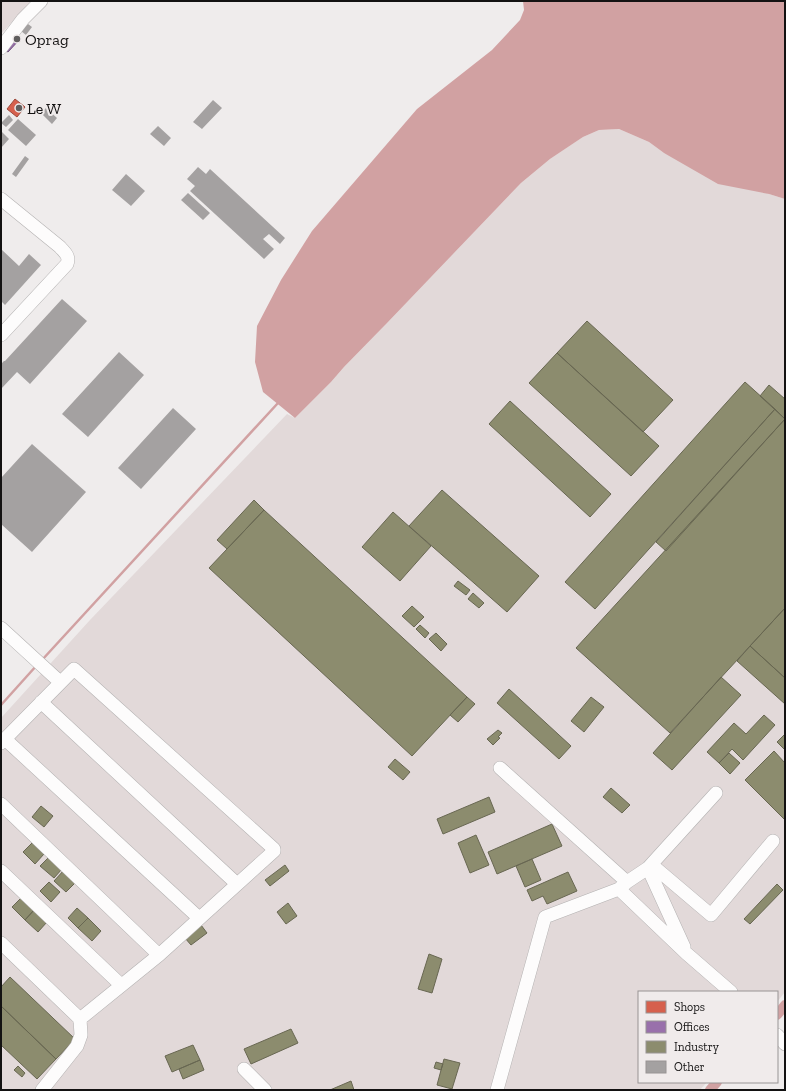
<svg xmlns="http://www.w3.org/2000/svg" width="786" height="1091" font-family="'Zilla Slab',serif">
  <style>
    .built { fill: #e2d9d9 }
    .water { fill: #d1a1a2 }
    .shops { fill: #d6604d; stroke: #9c493b }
    .offices { fill: #9970ab; stroke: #71547d }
    .industry { fill: #8c8c6e; stroke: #686752 }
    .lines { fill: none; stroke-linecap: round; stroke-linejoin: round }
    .stream { stroke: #d1a1a2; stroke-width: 2.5 }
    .canal { stroke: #d1a1a2; stroke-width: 10 }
    .building { fill: #a4a1a1 }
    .minor-casing { stroke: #b3b1b1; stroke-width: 14 }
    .minor { stroke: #fdfcfc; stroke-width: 13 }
    .poi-dot { fill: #605e5e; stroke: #f0ebeb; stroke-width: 1.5 }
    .labels { text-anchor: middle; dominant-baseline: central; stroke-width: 4; stroke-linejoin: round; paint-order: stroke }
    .poi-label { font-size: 16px; fill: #131212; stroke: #f0ebeb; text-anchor: start }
  </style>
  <rect width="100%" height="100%" fill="#efecec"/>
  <!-- built -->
  <path class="built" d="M1,1H31L1,34Z
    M619,129L649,142L664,153L769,194L785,199V992L777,1002V992H639V1082H707L700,1090H1V718L90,620L287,414L295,418L331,382L344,367L388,322L521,183L550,159L583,137L599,130Z"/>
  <!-- water -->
  <path class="water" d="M523,1H785V199L769,194L718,184L664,153L649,142L619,129L599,130L583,137L550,159L521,183L388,322L344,367L331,382L295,418L263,392L255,362L257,326L281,280L312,231L417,109L492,50L520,20L524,10Z"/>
  <!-- shops -->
  <path class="shops" d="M15,99L25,107L17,117L7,109Z"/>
  <!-- offices -->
  <path class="offices" d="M18,35L21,38L8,52L5,50Z"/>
  <!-- industry -->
  <path class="industry" d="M587,321L673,400L643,432L557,353Z
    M557,353L659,446L631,476L529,383Z
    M745,382L775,409L595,609L565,582Z
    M769,385L785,399V419L760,396Z
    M510,401L611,494L590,517L489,424Z
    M775,409L785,419L666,551L656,542Z
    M785,419V608L670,733L576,648Z
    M442,490L539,576L507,612L409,526Z
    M254,500L264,510L227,549L217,540Z
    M264,510L467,697L412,756L209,568Z
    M393,512L431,546L400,581L362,547Z
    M458,581L470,590L466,595L454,586Z
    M473,593L484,603L479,608L468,599Z
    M412,606L424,617L414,627L402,616Z
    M785,608V678L750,646Z
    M420,625L429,633L425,638L416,629Z
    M436,633L447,644L441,651L429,639Z
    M750,646L785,678V704L737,661Z
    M721,677L741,695L672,770L653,753Z
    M509,689L571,746L559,759L497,703Z
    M467,697L475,704L458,722L450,715Z
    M591,697L604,707L584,732L571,721Z
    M764,715L775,725L743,760L732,749L719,763L707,752L734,723L746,734Z
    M498,730L502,733L498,737L500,738L493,745L487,739Z
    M785,734V750L777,742Z
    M774,751L785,763V820L745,780Z
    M729,753L740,763L730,774L719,763Z
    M395,759L410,772L403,780L388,767Z
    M611,788L630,805L622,813L603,797Z
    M489,797L495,812L443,834L437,819Z
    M41,806L53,816L44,827L32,817Z
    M552,824L562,846L497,874L488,852Z
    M476,835L489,865L470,873L458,843Z
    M32,843L44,854L35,864L23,852Z
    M49,857L62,869L54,878L40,866Z
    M532,859L541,880L525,887L516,866Z
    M285,865L289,871L270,886L265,880Z
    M64,870L76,882L66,892L54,881Z
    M568,872L577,891L547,904L543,896L532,901L527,890Z
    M49,882L60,892L51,902L40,891Z
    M777,884L783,890L750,924L744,919Z
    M21,898L34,910L25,920L12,907Z
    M288,903L297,916L286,924L277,912Z
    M77,908L88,918L78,928L68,918Z
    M34,910L47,922L38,932L25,920Z
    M88,918L101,931L92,941L78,928Z
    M201,925L207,933L191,945L185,938Z
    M429,954L442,959L432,993L418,989Z
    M10,977L75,1039L56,1059L1,1006V987Z
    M1,1006L56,1059L37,1079L1,1045Z
    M291,1029L298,1043L251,1064L244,1049Z
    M193,1045L200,1060L172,1072L165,1056Z
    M444,1059L460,1063L452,1089L437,1085Z
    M200,1060L204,1070L183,1079L179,1069Z
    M436,1062L443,1064L441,1070L434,1068Z
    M18,1066L25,1073L22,1077L14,1070Z
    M351,1081L354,1090H330Z"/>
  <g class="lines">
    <!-- stream -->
    <path class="stream" d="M42,660L278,403
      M1,705L37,665"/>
    <!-- canal -->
    <path class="canal" d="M777,1015L785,1005
      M710,1090L717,1082"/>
  </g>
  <!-- building -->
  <path class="building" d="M28,24L32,27L26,35L21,31Z
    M213,100L222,108L202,129L193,122Z
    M46,108L57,118L52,124L41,113Z
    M9,115L13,120L6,127L1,123Z
    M18,119L36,135L26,146L8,130Z
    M158,126L171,138L164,146L150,134Z
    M1,131L9,139L1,148Z
    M25,156L29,159L16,177L12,174Z
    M198,167L206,174L210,169L285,238L280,244L269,234L263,239L274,249L264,259L190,191L195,186L187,179Z
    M126,174L145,191L131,206L112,190Z
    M188,193L210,213L203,220L181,200Z
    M1,249L19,266L29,254L41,265L5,305L1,301Z
    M62,299L87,321L30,384L17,372L1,389V364L4,361H5Z
    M119,352L144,375L88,437L62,414Z
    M173,408L196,429L141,489L118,468Z
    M32,444L86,492L32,552L1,524V478Z"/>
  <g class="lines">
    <defs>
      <path id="minor" d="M1,48L23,19L41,1
        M1,199L60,247C65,253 70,256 67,264L1,335
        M1,628L60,682
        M41,702L237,884
        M5,739L199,918
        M1,743L74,669L274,849V851L159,955L80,1019
        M500,768L627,882
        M1,804L159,955
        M652,865L711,915L773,841
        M648,868L684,947
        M1,871L121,985
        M619,889L686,953L731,992
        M1,943L80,1019L81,1035L77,1046L42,1090
        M777,1035L785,1044
        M244,1069L265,1090
        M497,1090L545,917L619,889L627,882L648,868L716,793"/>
    </defs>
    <!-- minor casing -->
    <use href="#minor" class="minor-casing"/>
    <!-- minor -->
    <use href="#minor" class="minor"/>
  </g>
  <!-- markers -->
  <g class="poi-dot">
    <circle cx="17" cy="39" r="4"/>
    <circle cx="19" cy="108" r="4"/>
  </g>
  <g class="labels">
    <!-- poi labels -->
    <g class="poi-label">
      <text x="25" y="39">Oprag</text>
      <text x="27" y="108">Le W</text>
    </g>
  </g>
  <!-- border -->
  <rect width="786" height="1091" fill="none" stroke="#131212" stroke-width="4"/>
  <!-- legend -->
  <rect x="638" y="991" width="140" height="92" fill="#f0ebeb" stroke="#989494"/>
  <rect x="646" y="1001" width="20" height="12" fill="#d6604d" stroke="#989494"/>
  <text x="674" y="1011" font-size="12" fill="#131212">Shops</text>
  <rect x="646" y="1021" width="20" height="12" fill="#9970ab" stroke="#989494"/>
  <text x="674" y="1031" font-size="12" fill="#131212">Offices</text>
  <rect x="646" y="1041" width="20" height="12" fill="#8c8c6e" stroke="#989494"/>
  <text x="674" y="1051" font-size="12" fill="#131212">Industry</text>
  <rect x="646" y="1061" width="20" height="12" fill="#a4a1a1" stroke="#989494"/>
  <text x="674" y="1071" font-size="12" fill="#131212">Other</text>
</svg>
